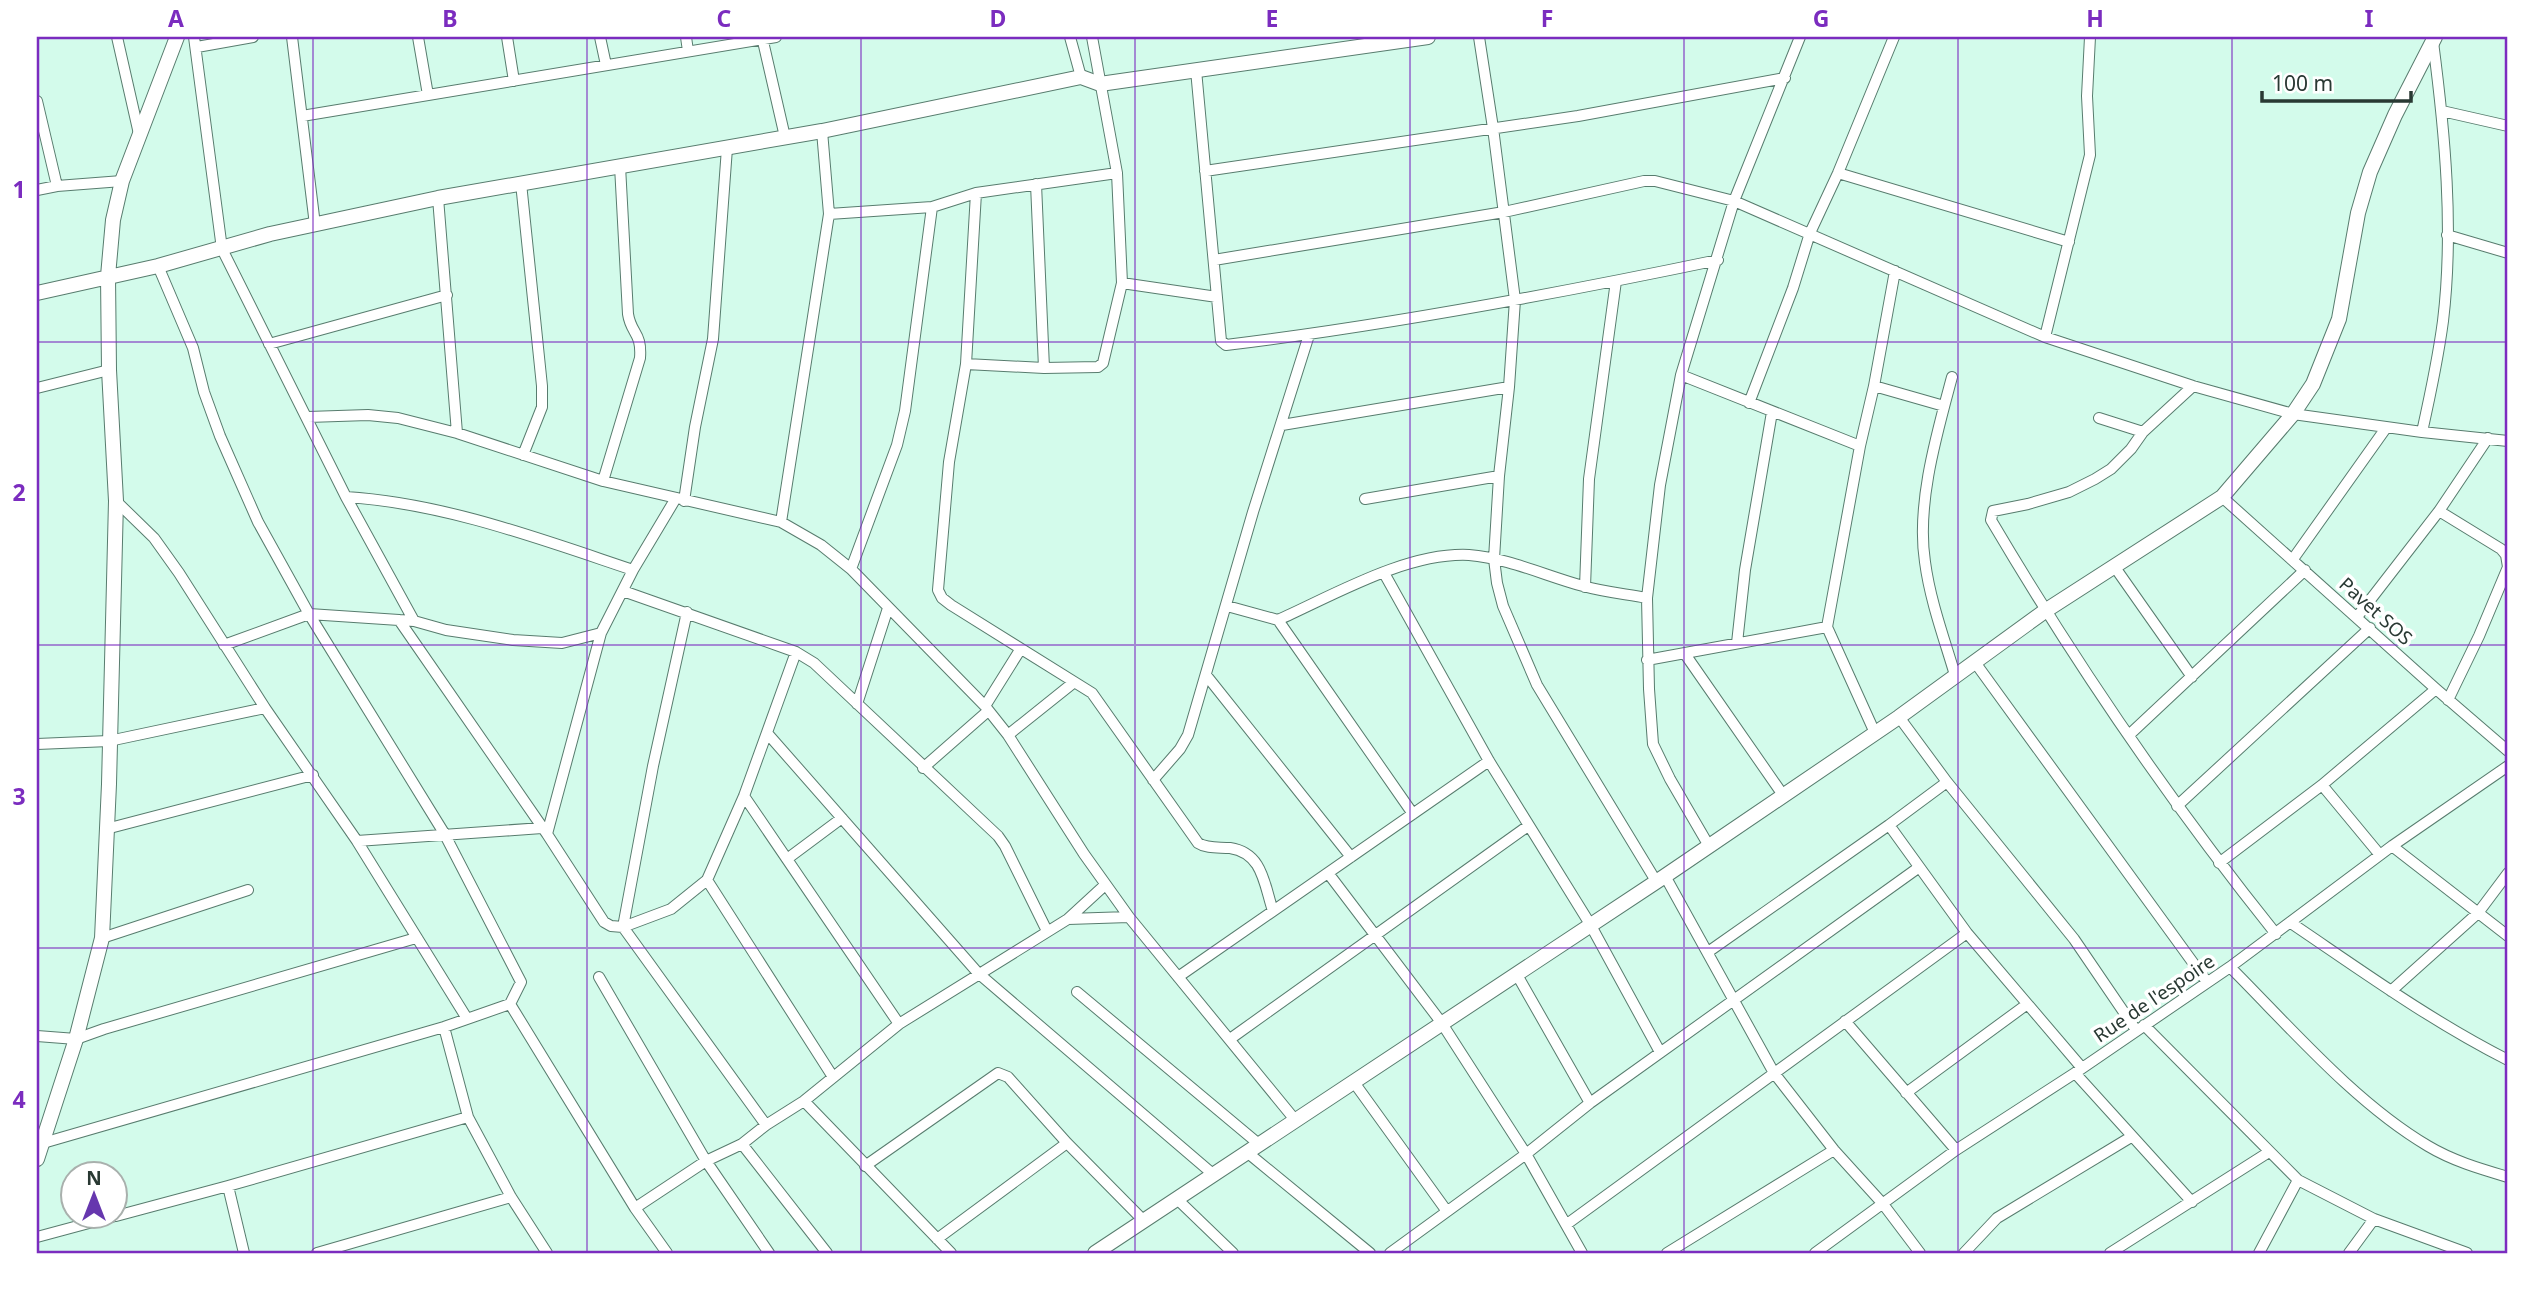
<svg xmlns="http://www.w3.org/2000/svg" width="2545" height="1290" font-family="'Noto Sans',sans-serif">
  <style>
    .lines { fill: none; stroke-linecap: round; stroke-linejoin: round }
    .street-casing { stroke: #587c6e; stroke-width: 12 }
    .secondary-casing { stroke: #587c6e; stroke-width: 16 }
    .street { stroke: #fff; stroke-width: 10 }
    .secondary { stroke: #fff; stroke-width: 14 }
    .grid { fill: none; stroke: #7b2cbf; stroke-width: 2; stroke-opacity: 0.55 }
    .labels { text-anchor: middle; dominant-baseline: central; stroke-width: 7; stroke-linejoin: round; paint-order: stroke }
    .street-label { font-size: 19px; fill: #293933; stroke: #fff }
    .neatline { fill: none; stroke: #7b2cbf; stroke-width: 2.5 }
    .grid-label { font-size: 23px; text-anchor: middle; font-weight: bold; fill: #7b2cbf }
  </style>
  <rect width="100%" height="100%" fill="#d3fbeb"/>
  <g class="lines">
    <defs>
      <path id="street" d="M117,37L139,134
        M194,37L222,249L346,497L414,621
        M292,37L315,225
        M418,37L428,95
        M507,37L514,81
        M600,37L606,65
        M686,37L688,51
        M762,37L785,137
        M1070,37L1081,77
        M1479,37L1493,128L1515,300L1509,387L1499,476L1494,559L1497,583L1503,606L1537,685L1656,881
        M197,47L253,37
        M1196,70L1221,341L1226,345C1391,325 1555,294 1718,260
        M37,101L57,186
        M2442,111L2508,126
        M302,116L776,37
        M1205,171L1578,116L1785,78
        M1838,173L2069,242
        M521,183L542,386V407L523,455
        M1036,184L1044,368
        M37,190L57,186L122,181
        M976,193L966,364L949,462L938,590L942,598L951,605L1092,693L1198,843C1207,849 1219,847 1230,848C1263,853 1264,884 1273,911
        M438,198L457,433
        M829,214L932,207L976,193L1117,173
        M2447,235L2508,253
        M1214,260L1504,212L1644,181H1655L1734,201L2045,337L2193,386L2293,414L2422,432L2508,441
        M1122,283L1217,297
        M2045,337L2090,155L2087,96L2090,37
        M269,344L447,295
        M966,364L1044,368L1098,367L1103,363L1122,283L1117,173L1092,37
        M1681,375L1860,446
        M1952,377C1937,433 1916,504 1925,562C1930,600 1944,638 1955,675
        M1874,386L1944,406
        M2193,386L2143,432L2131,449L2111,469L2095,479L2069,492L2028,504L1993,511L1991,520C2076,664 2171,803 2276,934
        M37,388L109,370
        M1749,403L1793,288L1810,233L1838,173L1894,37
        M308,417L368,415L398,418L457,433L603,481L781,522L821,545L851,569L985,706L1008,735L1084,854L1129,917L1296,1121
        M2099,418L2143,432
        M1282,425L1509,387
        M2422,432C2430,396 2438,359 2443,321C2454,230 2445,133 2433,42
        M603,481L640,358C642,332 631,334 628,314L620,166
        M346,497C444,503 540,539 633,570
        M2222,497L2436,689L2508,751
        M1365,499L1499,476
        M116,501L154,538L179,573L265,708L357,841L466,1017
        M684,501L695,427L713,339L727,148
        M2439,511L2501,549L2506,555L2508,567L2479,636L2448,700
        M781,522L829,214L822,131
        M2293,559L2386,428
        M2114,566L2192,677
        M851,569L897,445L905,411L932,207
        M1384,573L1489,761L1590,924L1660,1052
        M1585,587L1589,479L1616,281
        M623,591L796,652L814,663L998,836L1005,846L1047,931
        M1227,606L1278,620L1413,814
        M2357,617L2439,511L2488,438
        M399,620L547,834L604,922L611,926L623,927L766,1125
        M1278,620C1334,595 1407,552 1469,555C1508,558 1546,576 1583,586C1604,592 1626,594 1647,598
        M1737,643L1745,570L1772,412
        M224,645L309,614L414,621L446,630L513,640L562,643L601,633
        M1685,654L1783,795
        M1647,660L1827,627
        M1974,661L2207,982
        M1206,675L1351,857
        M857,704L888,608
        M985,706L1020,650
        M1899,717L1947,782L2074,939L2136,1030
        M767,733L978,973L1214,1175
        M1875,733L1827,627L1860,446L1874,386L1895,271
        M1008,735L1073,683
        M2129,735L2305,570
        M37,744L109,741L265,708
        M923,768L988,711
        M1153,780L1180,749L1188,735L1253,512L1309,335
        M2322,785L2380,855
        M744,796L899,1024
        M2177,806L2370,628
        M1889,825L1967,933L2082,1068
        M106,829L313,775
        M547,834L601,633L633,570L676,498
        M357,841L542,828
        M1709,846L1670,779L1653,744L1649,689L1647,598L1660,485L1681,375L1734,201L1800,37
        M2392,846L2508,936
        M787,859L842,818
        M2219,863L2322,785L2436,689
        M1328,873L1441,1022L1526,1154L1582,1253
        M1665,876L1774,1073L1834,1150L1883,1204L1920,1253
        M707,880L833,1077
        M1068,919L1129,917
        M2291,923C2362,971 2431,1021 2508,1060
        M623,927L671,909L707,880L744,796L796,652
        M623,927L653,766L687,612
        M102,938L248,890
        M1708,952L1889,825L1947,782
        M2230,967C2290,1027 2355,1103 2428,1146C2453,1161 2481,1169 2508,1177
        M1516,973L1590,1103
        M599,977L706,1161L769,1253
        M1178,977L1489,761
        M2391,991L2478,913L2508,873
        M1077,992L1260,1145
        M510,1004L635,1208L667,1253
        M1845,1021L1956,1150
        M2144,1025L2298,1180L2374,1219L2467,1253
        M444,1027L468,1117L511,1197L547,1253
        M37,1036L76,1039L104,1029L416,938
        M1230,1039L1528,826
        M2075,1073L2192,1202
        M1353,1081L1446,1210
        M1906,1093L2026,1005
        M804,1101L951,1253
        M43,1143L444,1027L510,1004L521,982L444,833L309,614L258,522L220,436L204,392L193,348L158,266
        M742,1144L827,1253
        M1248,1153L1370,1253
        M865,1166L998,1073L1008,1077L1067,1143L1143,1220
        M228,1186L244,1253
        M1177,1199L1233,1253
        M635,1208L706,1161L742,1144L766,1125L804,1101L899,1024L1068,919L1105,885
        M116,1216L228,1186L468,1117
        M1567,1224L1967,933
        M37,1237L115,1216
        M937,1239L1067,1143
        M317,1253L511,1197
        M1390,1253L1526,1154L1590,1103L1918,868
        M1667,1253L1834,1150
        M1815,1253L1956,1150L2075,1073L2230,967L2392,846L2508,766
        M1964,1253L1997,1218L2131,1137
        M2110,1253L2269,1152
        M2259,1253L2298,1180
        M2349,1253L2374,1219"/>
      <path id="secondary" d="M37,293L158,266L270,234L438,198L822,131L1081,77L1100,84L1428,37
        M37,1159L76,1039L102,938L109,784L116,501L109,370L108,276L113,220L122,181L177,37
        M1095,1253L1665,876L1899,717L2045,611L2222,497L2293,414L2313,384L2339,319L2358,213L2370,172L2395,115L2435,37"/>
    </defs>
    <!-- street casing -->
    <use href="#street" class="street-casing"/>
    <!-- secondary casing -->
    <use href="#secondary" class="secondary-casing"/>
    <!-- street -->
    <use href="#street" class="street"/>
    <!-- secondary -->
    <use href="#secondary" class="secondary"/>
  </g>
  <!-- grid -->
  <path class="grid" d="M313,37V1253M587,37V1253M861,37V1253M1135,37V1253M1410,37V1253M1684,37V1253M1958,37V1253M2232,37V1253M37,342H2508M37,645H2508M37,948H2508"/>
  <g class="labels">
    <!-- street labels -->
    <g class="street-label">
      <text transform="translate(2376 611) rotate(42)">Pavet SOS</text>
      <text transform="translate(2154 998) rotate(-34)">Rue de l'espoire</text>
    </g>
  </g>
  <!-- border -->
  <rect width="2545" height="1290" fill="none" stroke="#ffffff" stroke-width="77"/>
  <!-- north arrow -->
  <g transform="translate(94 1195)"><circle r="33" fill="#ffffff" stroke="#a9b0ad" stroke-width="2"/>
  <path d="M0-5L12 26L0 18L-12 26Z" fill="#6637ae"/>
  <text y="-10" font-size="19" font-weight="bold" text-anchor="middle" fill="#293933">N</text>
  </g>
  <!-- scale -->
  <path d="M2262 91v10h149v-10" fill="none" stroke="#293933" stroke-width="3.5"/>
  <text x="2272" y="91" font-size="21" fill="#293933" stroke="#ffffff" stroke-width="5" paint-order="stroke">100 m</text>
  <rect x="38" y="38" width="2468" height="1214" class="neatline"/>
  <g class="grid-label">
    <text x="176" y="27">A</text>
    <text x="450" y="27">B</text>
    <text x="724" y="27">C</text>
    <text x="998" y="27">D</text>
    <text x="1272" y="27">E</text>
    <text x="1547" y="27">F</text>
    <text x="1821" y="27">G</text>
    <text x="2095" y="27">H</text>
    <text x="2369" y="27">I</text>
    <text x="19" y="198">1</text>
    <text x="19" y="501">2</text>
    <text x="19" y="805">3</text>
    <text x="19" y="1108">4</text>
  </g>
</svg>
